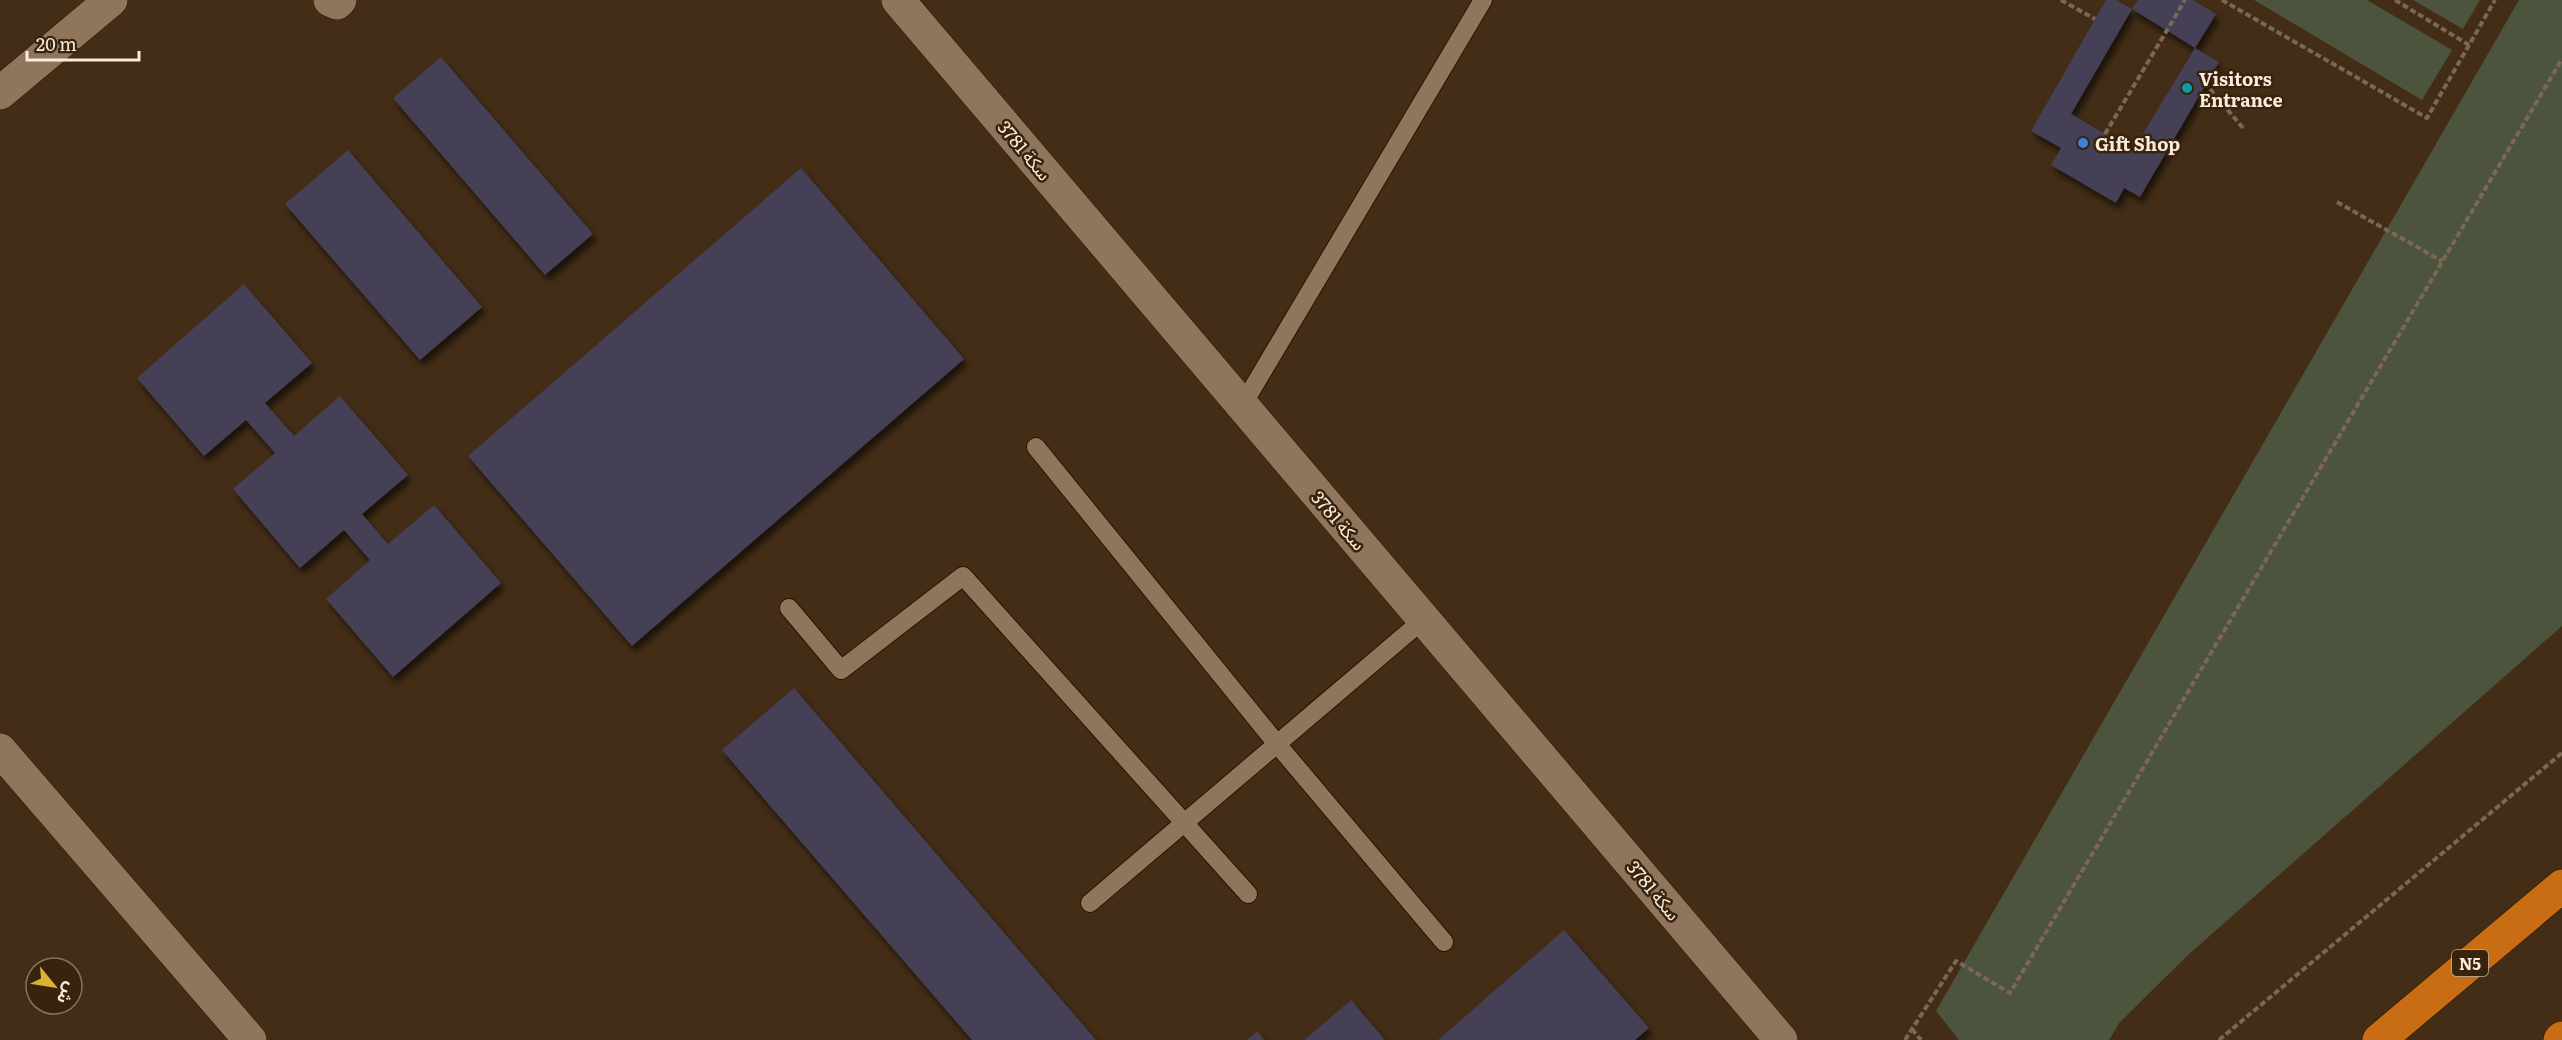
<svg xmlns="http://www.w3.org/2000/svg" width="2562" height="1040" font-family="Literata,'Noto Sans Arabic',serif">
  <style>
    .green { fill: #4d543e }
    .building { fill: #443f57; filter: url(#shadow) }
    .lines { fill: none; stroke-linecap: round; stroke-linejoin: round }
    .lane-casing { stroke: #291400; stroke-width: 20 }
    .street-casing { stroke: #291400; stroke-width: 34 }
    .secondary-casing { stroke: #291400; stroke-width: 34 }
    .highway-casing { stroke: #291400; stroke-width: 34 }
    .path { stroke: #7b6753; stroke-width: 4; stroke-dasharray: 6 3; stroke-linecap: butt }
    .lane { stroke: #8f755c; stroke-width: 18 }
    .street { stroke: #8f755c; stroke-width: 33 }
    .secondary { stroke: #8f755c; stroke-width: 33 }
    .highway { stroke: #c96d15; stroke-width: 33 }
    .culture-dot { fill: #0f9aa8; stroke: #38230c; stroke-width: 2 }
    .shop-dot { fill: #3f7fe0; stroke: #38230c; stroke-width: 2 }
    .labels { text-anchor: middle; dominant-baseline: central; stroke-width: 5; stroke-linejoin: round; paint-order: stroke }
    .shield { fill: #38230c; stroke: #c0af9f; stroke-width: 1.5 }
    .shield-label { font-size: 16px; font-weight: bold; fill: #faebde }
    .poi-label { font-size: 18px; font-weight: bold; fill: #faebde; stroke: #38230c; text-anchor: start }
    .street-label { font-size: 18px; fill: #faebde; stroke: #38230c }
  </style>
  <defs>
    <filter id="shadow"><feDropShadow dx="3.5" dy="6" stdDeviation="3" flood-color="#0009"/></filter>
  </defs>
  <rect width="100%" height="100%" fill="#432d16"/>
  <!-- green -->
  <path class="green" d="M2254,0H2367L2452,50L2422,100Z
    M2413,0H2480L2463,29Z
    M2519,0H2562V626L2188,955L2120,1022L2109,1040H1959L1936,1011Z"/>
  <!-- building -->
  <path class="building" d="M2106,0H2116L2132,9L2071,114L2133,150L2195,48L2132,9L2138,0H2193L2216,14L2195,48L2219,62L2140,197L2124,188L2116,203L2051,165L2061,148L2031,131Z
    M441,57L593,234L545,275L393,98Z
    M348,150L482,307L420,360L285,204Z
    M801,168L964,359L632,646L468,456Z
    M244,284L312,363L265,403L294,436L340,396L408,475L362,514L388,544L434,505L501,583L393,677L326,599L370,560L344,530L300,568L233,489L275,453L246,420L204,456L137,378Z
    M794,688L1096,1040H972L722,750Z
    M1564,930L1649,1028L1635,1040H1438Z
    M1351,1000L1385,1040H1304Z
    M1257,1031L1264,1040H1247Z"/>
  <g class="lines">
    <defs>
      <path id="lane" d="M1242,406L1483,0
        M1036,447L1277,744L1444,942
        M789,608L841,670L963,576L1248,894
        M1090,903L1424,619"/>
      <path id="street" d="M0,750L250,1040"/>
      <path id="secondary" d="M330,0L337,3L340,0
        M898,0L1781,1040
        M0,93L111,0"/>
      <path id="highway" d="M2379,1040L2562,886
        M2560,1040L2562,1038"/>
    </defs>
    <!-- lane casing -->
    <use href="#lane" class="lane-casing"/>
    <!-- street casing -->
    <use href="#street" class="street-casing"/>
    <!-- secondary casing -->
    <use href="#secondary" class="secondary-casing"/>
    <!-- highway casing -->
    <use href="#highway" class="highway-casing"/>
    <!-- path -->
    <path class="path" d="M2061,0L2095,19
      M2222,0L2427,118L2495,0
      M2395,0L2469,45
      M2210,89L2243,128
      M2105,134L2185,0
      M2337,202L2442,261
      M1912,1029L1921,1040
      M1905,1040L1956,961L2010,993L2562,59
      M2219,1040L2562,753"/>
    <!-- lane -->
    <use href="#lane" class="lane"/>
    <!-- street -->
    <use href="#street" class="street"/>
    <!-- secondary -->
    <use href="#secondary" class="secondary"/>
    <!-- highway -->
    <use href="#highway" class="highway"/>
  </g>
  <!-- markers -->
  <circle class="culture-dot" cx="2187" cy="88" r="6"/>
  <circle class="shop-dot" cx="2083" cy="143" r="6"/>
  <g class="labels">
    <!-- shield labels -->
    <rect class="shield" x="2452" y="950" width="36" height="26" rx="4.5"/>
    <g class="shield-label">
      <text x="2470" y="963">N5</text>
    </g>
    <!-- poi labels -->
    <g class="poi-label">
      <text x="2199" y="78">Visitors<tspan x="2199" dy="21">Entrance</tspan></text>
      <text x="2095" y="143">Gift Shop</text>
    </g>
    <!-- street labels -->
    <g class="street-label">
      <text transform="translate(1025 150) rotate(50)">سكة 3781</text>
      <text transform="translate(1339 520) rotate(49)">سكة 3781</text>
      <text transform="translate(1654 890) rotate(50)">سكة 3781</text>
    </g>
  </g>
  <!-- north arrow -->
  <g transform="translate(54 986) rotate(120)"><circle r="28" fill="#38230c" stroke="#867360" stroke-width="1.5"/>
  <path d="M0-4.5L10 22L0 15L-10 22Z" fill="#dbb233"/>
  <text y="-9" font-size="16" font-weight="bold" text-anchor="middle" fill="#faebde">ش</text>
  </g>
  <!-- scale -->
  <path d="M27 51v9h112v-9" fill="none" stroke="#faebde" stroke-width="3"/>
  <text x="36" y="51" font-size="18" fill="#faebde" stroke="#38230c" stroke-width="4.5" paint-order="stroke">20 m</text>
</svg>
